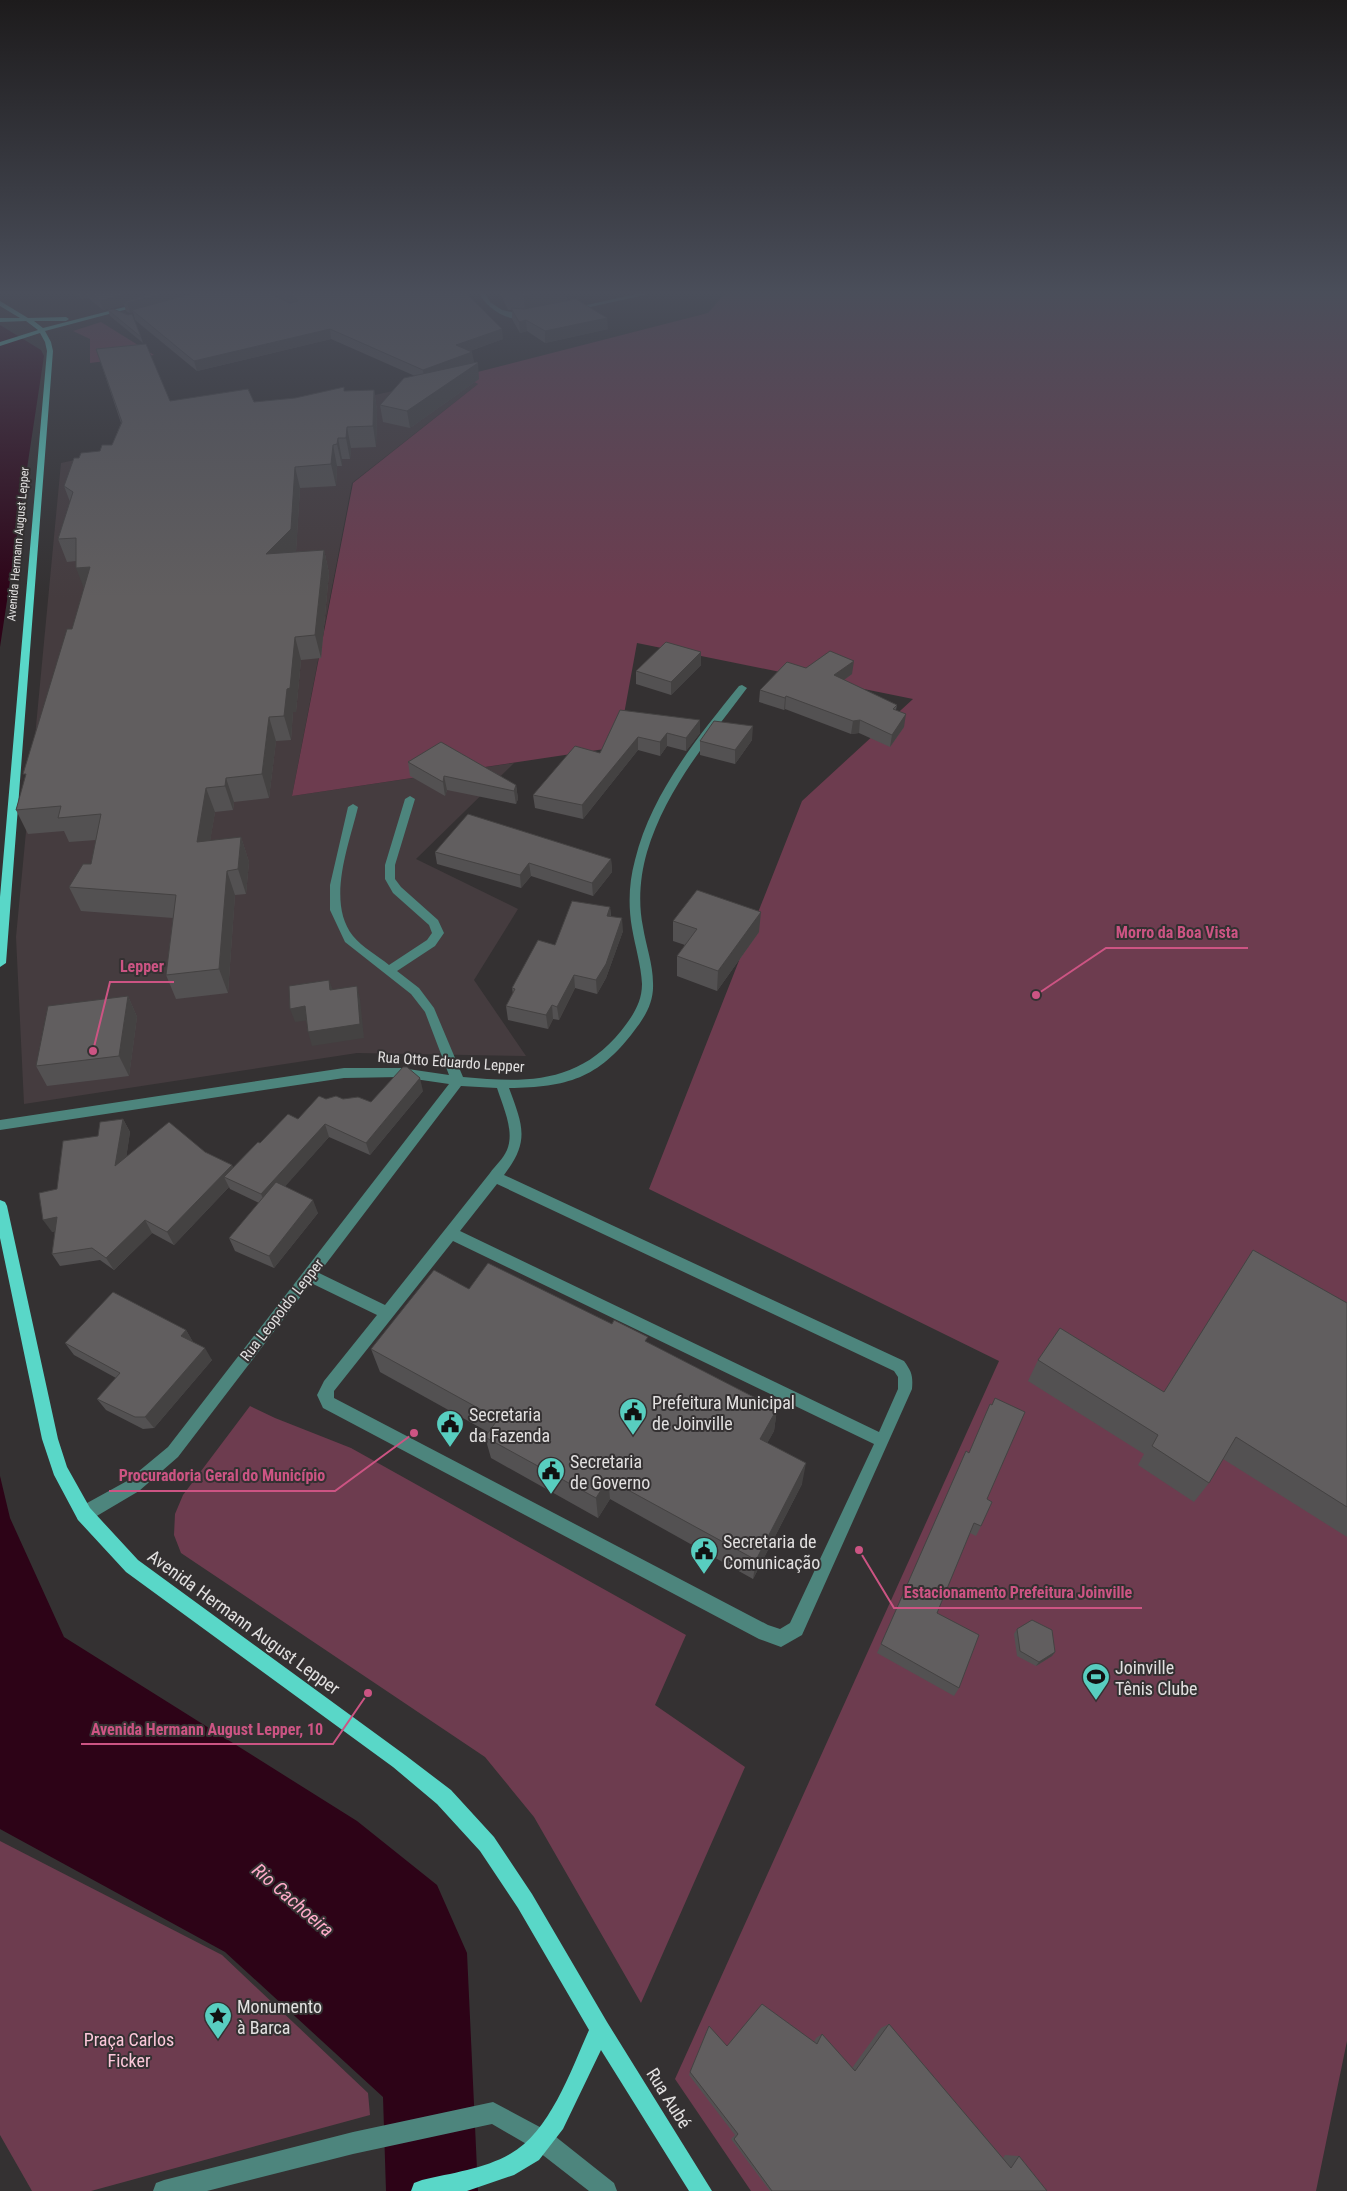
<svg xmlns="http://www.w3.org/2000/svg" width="1347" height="2191" font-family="'Roboto Condensed',sans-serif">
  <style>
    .built { fill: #453c3f }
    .green { fill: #6d3c4f }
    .water { fill: #2d0317 }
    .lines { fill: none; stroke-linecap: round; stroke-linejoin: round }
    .minor { fill: #4d857d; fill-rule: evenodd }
    .major { fill: #59d7c8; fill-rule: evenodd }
    .wall { fill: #535152 }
    .shaded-wall { fill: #444242 }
    .building { fill: #615e5f; stroke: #444242 }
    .labels { text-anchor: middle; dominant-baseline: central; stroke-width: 4; stroke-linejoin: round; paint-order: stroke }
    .far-street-label { font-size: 12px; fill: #e2e0e0; stroke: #343132 }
    .street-label { font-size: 15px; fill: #e2e0e0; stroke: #343132 }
    .near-poi-label { font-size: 18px; fill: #e2e0e0; stroke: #343132; text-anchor: start }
    .near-street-label { font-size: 18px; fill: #e2e0e0; stroke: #343132 }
    .near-park-label { font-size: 18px; fill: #fcc8da; stroke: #343132 }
    .near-water-label { font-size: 19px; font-style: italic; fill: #ffacca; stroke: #343132 }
    .leader { fill: none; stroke: #cc5483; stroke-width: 2 }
    .callout-dot { fill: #cc5483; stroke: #343132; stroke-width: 2 }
    .callout-label { font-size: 16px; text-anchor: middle; font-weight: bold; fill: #cc5483; stroke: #343132; stroke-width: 4; stroke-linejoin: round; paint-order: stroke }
  </style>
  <rect width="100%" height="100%" fill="#343132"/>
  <!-- built -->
  <path class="built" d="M462,376L478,384L352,483L292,796L514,763L416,859L518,909L474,980L526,1056L357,1053L24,1104L16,937L61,463Z"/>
  <!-- green -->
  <path class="green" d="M727,291H1347V2041L1316,2191H751L675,2079L999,1361L649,1189L802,801L913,699L637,643L618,747L292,796L353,483L478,384L462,376L708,313Z
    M101,322L154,355L90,363V339L73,331Z
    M250,1406L275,1418L351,1448L686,1635L655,1705L745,1767L641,2003L534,1817L485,1757L181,1553L174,1535L175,1514L183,1495Z
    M0,1841L222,1955L368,2093L370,2115L91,2191H32L0,2135Z"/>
  <!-- water -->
  <path class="water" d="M0,325L41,350L44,356L0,647Z
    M0,1476L10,1518L64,1637L357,1821L437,1885L467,1953L478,2191H386L383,2097L225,1952L0,1829Z"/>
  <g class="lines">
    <!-- minor -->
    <path class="minor" d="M478,291H484L490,302L502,310L531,316C512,326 486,309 478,291Z
      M650,291H663L572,311L569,309Z
      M742,685L747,688C708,740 666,789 647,852C640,876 638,903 643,927C646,946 653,964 653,983C654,1002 645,1017 634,1031C598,1079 567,1087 509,1088C523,1126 530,1141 504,1175L904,1361C912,1372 913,1376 912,1389L802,1635L781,1647L759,1639L323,1408L317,1395L324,1381L377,1315L311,1283L178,1457L139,1491L90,1520L84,1522L78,1520L76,1514L78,1508L127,1481L168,1447L449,1084L401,1077L344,1078L0,1130V1120L344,1068H401L449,1075L425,1012L411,994L345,942L330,910V885L348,807L353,804L358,807C349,845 326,902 353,936C362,947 378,956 389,965L427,940L432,933L429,925L393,893L385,879V865L405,799L410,796L415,799L395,865V879L401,887L438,920L444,933L435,946L397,971L419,988L434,1008L463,1077C526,1083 578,1084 621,1031C632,1017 642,1003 642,984C641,965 635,946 632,928C628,905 629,882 635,860C651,794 697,738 739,686ZM461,1086L497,1088C503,1107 515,1131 507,1150C503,1159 495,1166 490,1173L385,1305L319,1273ZM497,1184L894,1371L898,1377V1389L879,1432L460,1231ZM453,1241L874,1444L790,1623L780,1629L768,1625L334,1398V1391Z
      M493,2102L551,2133L614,2183L617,2191H589L535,2149L492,2124L353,2154L207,2191H153L156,2183L164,2180L353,2132Z"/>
    <!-- major -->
    <path class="major" d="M0,301L28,318L66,317L69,319L66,321H34L43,328L140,303L143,305L45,331L51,342L53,351L6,963L0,967V897L47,351L45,342L40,333L0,346V342L38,330L26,321L0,322V318H20L0,306Z
      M0,1200L5,1202L7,1206L58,1439L67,1467L90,1508L138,1560L405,1755L451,1790L494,1837L532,1894L607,2022L712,2191H689L601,2050L563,2129L539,2160L514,2175L467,2191H411L414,2183L422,2180C451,2173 484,2169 510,2154C550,2132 571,2070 589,2030L518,1908L480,1851L437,1804L393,1767L126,1572L78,1520L54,1475L42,1439L0,1238Z"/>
  </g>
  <!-- wall -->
  <path class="wall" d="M70,291H464L503,339L470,351L474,362L465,365L479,379L410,428L383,422L380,405L415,376L331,339L197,371L135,320L133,312L130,313L126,311L124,305L103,310L88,298L83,299Z
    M499,291H566L567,301L608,329L545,343L527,331L520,333L512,319V310H508Z
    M108,310L128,315L141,337L143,343L110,316Z
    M96,349L170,401L254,402L295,398L345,391L374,390L377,410L376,447L351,448L350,459H342V466H337L336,486L300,488L296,552L324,550L329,573L321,658L301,660L296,712H293L291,740L276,741L269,798L234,802L233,810L215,812L210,841L241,837L249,862L246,894L235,895L228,993L176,999L166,975L173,918L81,911L69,887L91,864L96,840L69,842L64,831L28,834L16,810L72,629L84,588L76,561L67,562L58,539L70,502L64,486L79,458L100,451L112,445L121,423Z
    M701,652V665L671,695L636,684V671Z
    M806,668L852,674L844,680L897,705L896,710L904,727L890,747L859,733L851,734L785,709L784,710L759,702L760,690Z
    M620,710L700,733L686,751L667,746L660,756L638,750L583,819L535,808L533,795L600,753Z
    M752,740L735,764L700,755V741Z
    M408,762L516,785L518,799L516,804L447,790L445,796L410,776Z
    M435,852L611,859L612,872L593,896L531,876L521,888L437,864Z
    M610,907L611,916L623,931L606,978L597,994L575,988L559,1020L553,1019L548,1029L508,1020L506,1006L513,994L512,988L555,945Z
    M673,921L759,932L717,991L677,976V956L685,945L673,941Z
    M128,996L137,1017L129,1076L47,1086L36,1066Z
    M423,1091L370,1155L329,1137L285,1186L318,1213L274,1268L235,1251L229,1238L259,1203L230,1189L229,1187L174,1245L152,1233L114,1270L100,1260L60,1266L52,1254L55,1231L52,1232L57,1189L98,1136L123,1119L130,1132L126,1158L205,1152L232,1165L233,1168L260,1143L298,1119L326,1099H343L371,1102Z
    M1253,1250L1347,1303V1537L1223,1459L1209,1483L1194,1502L1138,1465L1144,1454L1028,1381L1038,1360L1164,1392Z
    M469,1289L648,1343L777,1409L774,1431L767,1443L802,1484L753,1579L610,1499L598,1518L491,1458L485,1437L488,1432L380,1372L371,1349Z
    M186,1330L193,1342L212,1360L154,1428L143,1429L106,1410L97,1399L116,1378L74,1355L65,1343Z
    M966,1451L987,1499L981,1526L976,1536L970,1533L937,1613L959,1688L954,1696L877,1653Z
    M1017,1629L1055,1652L1052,1656L1036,1666L1017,1656L1014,1634Z
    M889,2024L1003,2158L1005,2155L1019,2156L1047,2191H770L731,2139L735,2135L689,2075L690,2072L727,2046L814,2042L816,2038L822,2034L852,2068L881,2028Z"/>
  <!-- shaded-wall -->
  <path class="shaded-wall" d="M81,291H86L88,298L83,299Z
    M135,291H213L132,310L133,312L130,313L127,303L123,302L124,305L103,310L100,301Z
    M548,291H566L567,304L525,312L524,296Z
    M607,318L608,329L545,343V331Z
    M526,320L527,331L520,333L519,322Z
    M330,329L331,339L197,371L194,361Z
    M502,329L503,339L458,355L456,345Z
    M472,352L474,362L424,380L423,370Z
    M478,363L479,379L410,428L407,411Z
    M374,390L377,410L376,447L373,426Z
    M347,427L351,448L350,459L346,438Z
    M338,438L342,459V466L337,444Z
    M333,445L337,466L336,486L331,464Z
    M295,467L300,488L296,552L266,554Z
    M324,550L329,573L321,658L315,635Z
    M90,567L85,591L76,568Z
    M295,637L301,660L296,712H293L291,740L284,716L287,689Z
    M701,652V665L671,695V682Z
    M854,661L852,674L833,688L834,675Z
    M786,696L785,709L784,710L785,698Z
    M906,714L904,727L890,747L892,735Z
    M269,717L276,741L269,798L262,774Z
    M700,720V733L686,751V738Z
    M860,720L859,733L851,734L853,721Z
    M753,726L752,740L735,764V750Z
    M667,733V746L660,756V742Z
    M638,737V750L583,819L582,805Z
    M444,776L447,790L445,796L443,782Z
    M226,778L234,802L233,810L225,786Z
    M516,785L518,799L516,804L514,791Z
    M206,788L215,812L206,866L197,842Z
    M241,837L249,862L246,894L238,869Z
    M611,859L612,872L593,896L592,883Z
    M529,863L531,876L521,888L520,875Z
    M227,871L235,895L228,993L219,969Z
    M610,907L611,920L607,916Z
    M761,912L759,932L717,991L718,971Z
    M622,918L623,931L606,978L597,994L596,980Z
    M574,975L575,988L559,1020L557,1007Z
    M329,980L334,993L330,990Z
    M357,986L360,999L364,1038L312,1046L308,1032Z
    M128,996L137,1017L129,1076L119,1056Z
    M552,1005L553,1019L548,1029L546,1015Z
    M305,1006L310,1020L295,1022L290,1009Z
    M420,1078L423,1091L370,1155L366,1143Z
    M123,1119L130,1132L123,1179L115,1166Z
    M325,1124L329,1137L267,1207L261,1194Z
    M232,1165L237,1178L224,1177L229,1187L174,1245L167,1232Z
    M313,1200L318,1213L274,1268L269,1256Z
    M57,1217L65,1229L52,1232L43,1220Z
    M145,1220L152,1233L114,1270L106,1258Z
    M186,1330L193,1342L181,1336Z
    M205,1348L212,1360L154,1428L145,1417Z
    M777,1409L774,1431L758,1460L760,1439Z
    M806,1463L802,1484L753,1579L756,1560Z
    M608,1479L610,1499L598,1518L596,1498Z
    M1055,1652L1052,1656L1036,1666L1039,1662Z"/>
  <!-- building -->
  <path class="building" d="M89,291H135L100,301Z
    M161,291H174L127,303L123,302Z
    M201,291H265L290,303L298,301L297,299L281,291H464L502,329L456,345L472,352L423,370L330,329L194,361L132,310Z
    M505,291H548L524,296L506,293Z
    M576,299L607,318L545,331L526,320L519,322L511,308L524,309Z
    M113,309L128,315L132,314L141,337L108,310Z
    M146,344L170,401L248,389L254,402L295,398L344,387V391L374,390L373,426L347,427L346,438H338L337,444L333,445L331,464L295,467L291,529L266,554L324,550L315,635L295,637L290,688L287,689L284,716L269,717L262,774L226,778L225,786L206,788L197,842L241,837L238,869L227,871L219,969L166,975L176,895L69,887L83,864H91L101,814L58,818L61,806L16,810L26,774H23L67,629H72L90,567L76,568V538L58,539L73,492L64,486L74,458H79L81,453L100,451L102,445H112L122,422L96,349Z
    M477,362L478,363L407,411L380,405L404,378Z
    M666,642L701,652L671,682L636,671Z
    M830,651L854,661L834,675L897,705L893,709L906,714L892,735L860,720L853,721L786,696L785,698L760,690L787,662L806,668Z
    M620,710L700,720L686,738L667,733L660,742L638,737L582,805L533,795L575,746L600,753Z
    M714,721L753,726L735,750L700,741Z
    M441,742L516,785L514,791L444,776L443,782L408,762Z
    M468,814L611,859L592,883L529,863L520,875L435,852Z
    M697,890L761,912L718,971L677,956L697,929L673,921Z
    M572,901L610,907L607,916L622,918L606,964L596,980L574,975L557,1007L552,1005L546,1015L506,1006L515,989L512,988L538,940L555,945Z
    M329,980L330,990L357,986L360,1024L308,1032L305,1006L290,1009L289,986Z
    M128,996L119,1056L36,1066L48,1006Z
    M403,1067H407L420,1078L366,1143L325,1124L261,1194L224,1177L258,1142L260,1143L288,1114L298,1119L319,1096L326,1099L336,1096L343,1099L358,1097L371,1102Z
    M123,1119L115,1166L169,1122L205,1152L232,1165L167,1232L145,1220L106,1258L92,1248L52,1254L57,1217L43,1220L39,1193L57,1189L63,1141L98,1136L100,1122Z
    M276,1182L313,1200L269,1256L229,1238Z
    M1253,1250L1347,1303V1507L1236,1437L1209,1483L1152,1446L1158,1435L1038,1360L1060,1328L1164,1392Z
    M488,1263L612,1324L614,1320L648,1337L645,1341L777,1409L760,1439L806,1463L756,1560L608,1479L596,1498L485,1437L498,1419L371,1349L434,1270L469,1289Z
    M113,1292L186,1330L181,1336L205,1348L145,1417H135L97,1399L120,1373L65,1343Z
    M995,1398L1025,1412L987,1499L992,1502L981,1526L974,1523L937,1613L979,1635L959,1688L881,1644L966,1451L969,1453L990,1404L992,1405Z
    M1032,1620L1052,1630L1055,1652L1039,1662L1020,1651L1017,1629Z
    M762,2004L817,2044L822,2034L855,2071L889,2024L1011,2168L1019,2156L1047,2191H772L734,2139L738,2134L690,2072L709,2026L727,2046Z"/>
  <!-- sky -->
  <linearGradient id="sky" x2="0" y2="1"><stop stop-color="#1d1b1c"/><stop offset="0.49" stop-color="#4a4e5a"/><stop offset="1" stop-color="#4a4e5a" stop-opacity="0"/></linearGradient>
  <rect width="1347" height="598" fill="url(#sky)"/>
  <!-- icons -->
  <defs>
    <symbol id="civic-pin" viewBox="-11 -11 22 30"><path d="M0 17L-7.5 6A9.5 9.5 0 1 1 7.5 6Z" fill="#58cec0" stroke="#343132"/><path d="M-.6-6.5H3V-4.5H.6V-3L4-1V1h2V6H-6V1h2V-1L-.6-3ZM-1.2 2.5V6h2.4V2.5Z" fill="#111"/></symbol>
    <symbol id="stadium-pin" viewBox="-11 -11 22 30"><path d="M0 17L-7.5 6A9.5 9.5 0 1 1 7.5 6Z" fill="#58cec0" stroke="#343132"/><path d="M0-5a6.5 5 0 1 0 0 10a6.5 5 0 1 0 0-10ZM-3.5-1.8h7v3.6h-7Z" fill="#111"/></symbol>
    <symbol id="sight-pin" viewBox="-11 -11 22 30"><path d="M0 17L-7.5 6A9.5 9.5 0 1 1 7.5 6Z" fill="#58cec0" stroke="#343132"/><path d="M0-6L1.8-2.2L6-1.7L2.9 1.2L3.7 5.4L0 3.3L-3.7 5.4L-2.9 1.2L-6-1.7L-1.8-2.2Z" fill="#111"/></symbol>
  </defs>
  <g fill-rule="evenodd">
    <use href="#civic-pin" x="617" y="1396" width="32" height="43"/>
    <use href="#civic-pin" x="434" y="1408" width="32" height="43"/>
    <use href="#civic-pin" x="535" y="1455" width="32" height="43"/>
    <use href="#civic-pin" x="688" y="1535" width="32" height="43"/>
    <use href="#stadium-pin" x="1080" y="1661" width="32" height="43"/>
    <use href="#sight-pin" x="202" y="2000" width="32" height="43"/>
  </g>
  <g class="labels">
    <!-- far-street labels -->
    <g class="far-street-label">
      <text transform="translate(18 544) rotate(-85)">Avenida Hermann August Lepper</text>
    </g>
    <!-- street labels -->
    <g class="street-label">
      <text transform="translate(451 1062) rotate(4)">Rua Otto Eduardo Lepper</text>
      <text transform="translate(282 1310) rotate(-52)">Rua Leopoldo Lepper</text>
    </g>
    <!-- near-poi labels -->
    <g class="near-poi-label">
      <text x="652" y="1402">Prefeitura Municipal<tspan x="652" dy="21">de Joinville</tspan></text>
      <text x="469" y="1414">Secretaria<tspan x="469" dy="21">da Fazenda</tspan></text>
      <text x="570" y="1461">Secretaria<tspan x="570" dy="21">de Governo</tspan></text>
      <text x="723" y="1541">Secretaria de<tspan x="723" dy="21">Comunicação</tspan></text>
      <text x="1115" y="1667">Joinville<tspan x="1115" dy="21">Tênis Clube</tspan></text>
      <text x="237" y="2006">Monumento<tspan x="237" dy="21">à Barca</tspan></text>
    </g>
    <!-- near-street labels -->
    <g class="near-street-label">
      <text transform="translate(244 1622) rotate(36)">Avenida Hermann August Lepper</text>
      <text transform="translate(669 2098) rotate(58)">Rua Aubé</text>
    </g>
    <!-- near-park labels -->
    <g class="near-park-label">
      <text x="129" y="2039">Praça Carlos<tspan x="129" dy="21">Ficker</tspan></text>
    </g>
    <!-- near-water labels -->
    <g class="near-water-label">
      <text transform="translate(293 1900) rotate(41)">Rio Cachoeira</text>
    </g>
  </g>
  <!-- callouts -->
  <path class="leader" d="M1036 995L1106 948H1248M93 1051L110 982H174M414 1433L335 1491H109M859 1550L894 1608H1142M368 1693L333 1744H81"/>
  <g class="callout-dot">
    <circle cx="1036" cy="995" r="5"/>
    <circle cx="93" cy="1051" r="5"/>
    <circle cx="414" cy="1433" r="5"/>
    <circle cx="859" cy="1550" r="5"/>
    <circle cx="368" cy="1693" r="5"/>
  </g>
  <g class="callout-label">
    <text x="1177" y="938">Morro da Boa Vista</text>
    <text x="142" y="972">Lepper</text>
    <text x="222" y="1481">Procuradoria Geral do Município</text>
    <text x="1018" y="1598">Estacionamento Prefeitura Joinville</text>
    <text x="207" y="1735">Avenida Hermann August Lepper, 10</text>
  </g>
</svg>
